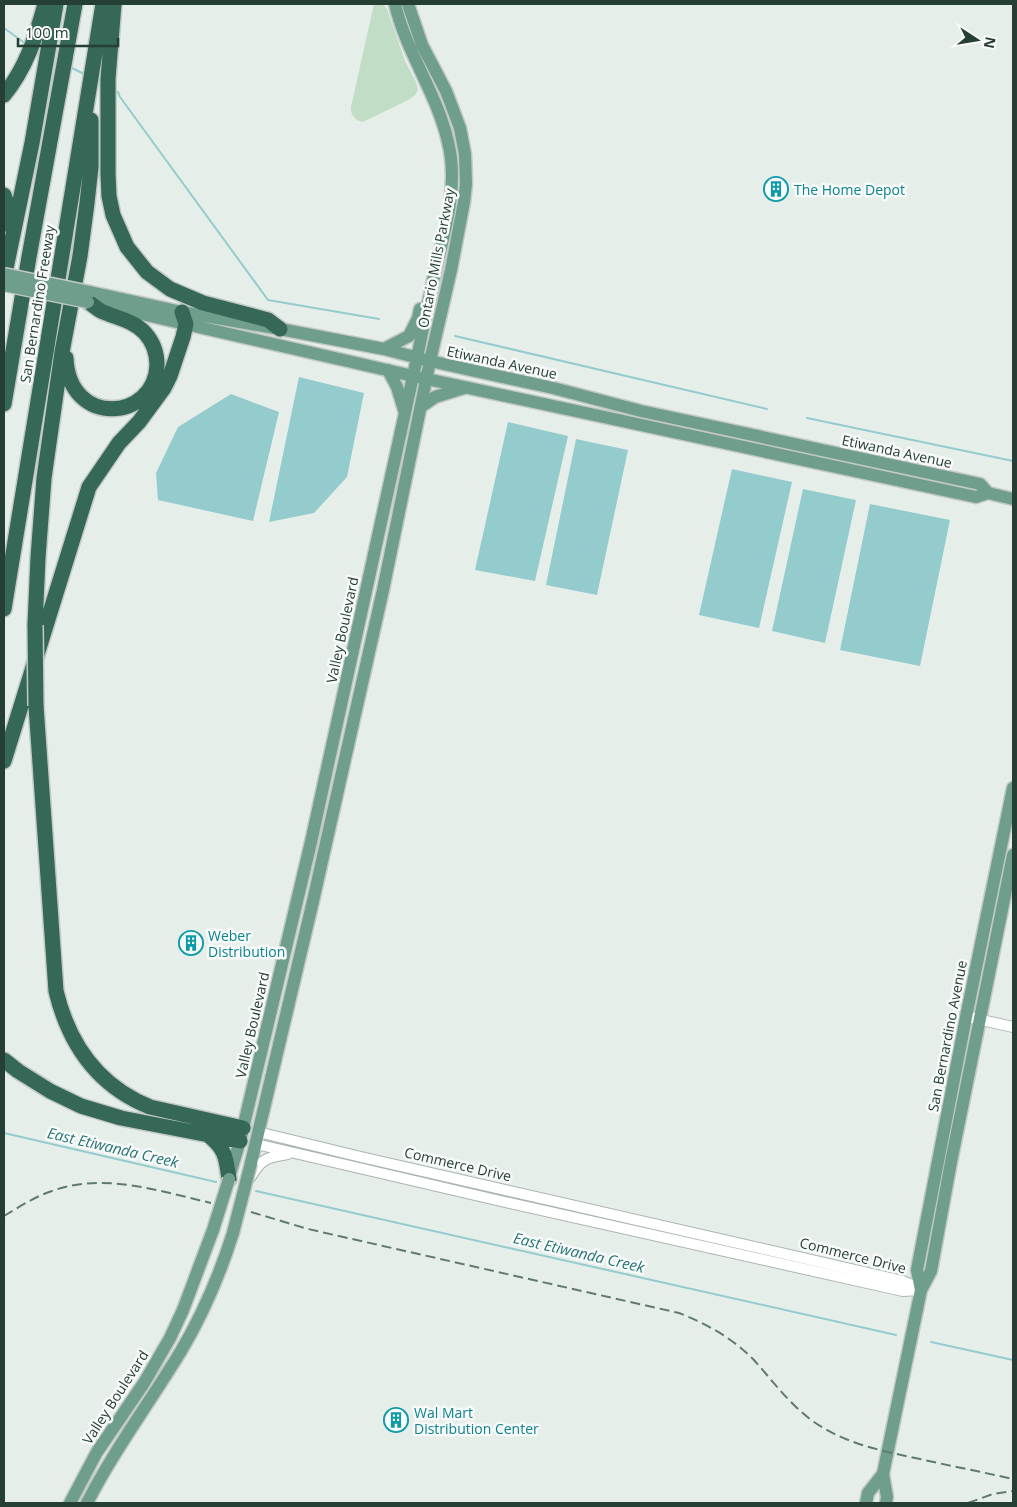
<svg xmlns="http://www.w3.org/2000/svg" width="1017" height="1507" font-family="'Open Sans',sans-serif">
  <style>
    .green { fill: #c1ddc5 }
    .water { fill: #94cccd }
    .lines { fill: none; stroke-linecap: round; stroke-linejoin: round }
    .stream { stroke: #94cccd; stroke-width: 2 }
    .minor-casing { stroke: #a9b6af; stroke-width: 12 }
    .major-casing { stroke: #c2c9c6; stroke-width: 15 }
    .highway-casing { stroke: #c2c9c6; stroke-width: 18 }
    .minor { stroke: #fff; stroke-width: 10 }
    .major { stroke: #6f9f8c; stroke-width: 12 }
    .highway { stroke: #356857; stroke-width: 15 }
    .rail { stroke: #617a70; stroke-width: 2; stroke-dasharray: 10 5; stroke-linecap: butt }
    .major-bridge-casing { stroke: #c2c9c6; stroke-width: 15; stroke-linecap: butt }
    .highway-bridge-casing { stroke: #c2c9c6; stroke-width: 18; stroke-linecap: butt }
    .major-bridge { stroke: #6f9f8c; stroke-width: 12 }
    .highway-bridge { stroke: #356857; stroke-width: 15 }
    .labels { text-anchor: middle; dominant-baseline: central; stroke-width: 5; stroke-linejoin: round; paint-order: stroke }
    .culture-label { font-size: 14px; fill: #0d838f; stroke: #f7faf8; text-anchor: start }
    .street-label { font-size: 14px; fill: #263f35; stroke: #f7faf8 }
    .water-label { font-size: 15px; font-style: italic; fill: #257376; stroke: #f7faf8 }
  </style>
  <rect width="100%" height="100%" fill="#e6eee9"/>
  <!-- green -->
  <path class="green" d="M374,4H383L387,9L405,61L416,82L418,90L415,95L410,99L363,122C355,121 350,114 351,107Z"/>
  <!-- water -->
  <path class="water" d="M299,377L364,393L347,477L314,513L269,522Z
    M231,394L279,412L253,521L158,500L156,473L178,427Z
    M508,422L568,436L535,581L475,570Z
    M576,439L628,450L597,595L546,585Z
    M732,469L792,482L759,628L699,615Z
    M803,489L856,500L825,643L772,631Z
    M870,504L950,520L920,666L840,650Z"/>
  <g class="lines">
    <!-- stream -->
    <path class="stream" d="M4,28L26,44
      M70,67L86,75
      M114,91L118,92L120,97L268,300L379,319
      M455,336L767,409
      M807,418L1013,461
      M4,1133L216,1182
      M256,1191L896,1335
      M931,1342L1013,1360"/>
    <defs>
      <path id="minor" d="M973,1018L1013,1027
        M258,1132L361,1157L903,1281L921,1289
        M256,1144L505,1202L903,1291L921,1290
        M250,1178C261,1159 267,1157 288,1154"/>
      <path id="major" d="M90,292L182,312L280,329L384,349L430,361L553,388L641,411L980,484L988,493
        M98,304L413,376L976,497L988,493L1013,499
        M384,349L409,336L418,318L420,309
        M388,370L397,387L404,410
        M422,406L435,397L464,388
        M251,1163L313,901L383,590L430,361L451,270L464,202L466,184L465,154L460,128L446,91L422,45L408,4
        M229,1177L240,1141L311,842L417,358C423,329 428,301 435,272C445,230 459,185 448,142C437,93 406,52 395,4
        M921,1290L917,1270L966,1017L1013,788
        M70,1503L97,1452L144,1383L170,1338L183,1310L213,1230
        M87,1503C114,1450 150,1402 181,1351C203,1314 220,1274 233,1233
        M866,1503L868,1493L883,1474
        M886,1503L887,1497L883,1474L921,1290L931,1271L951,1162L1013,855"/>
      <path id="highway" d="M114,4L108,79V174L109,196L113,215L127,247L147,272L170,289L203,303L268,320L280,329
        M4,95C26,68 36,37 45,4
        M4,195L8,206L9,225
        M4,278L32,143L56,4
        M66,358C69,428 155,421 157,365C157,353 153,342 145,333C133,320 116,318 101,311C97,309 93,305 88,302
        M4,404L29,257L75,4
        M4,609L103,4
        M35,625L38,558L44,478L62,352L80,256L87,203L91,167V120
        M36,706L56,991C69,1045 98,1086 150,1107L243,1128
        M4,761L89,487L119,443L139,422L164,388L170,376L183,337L186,324L182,312
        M4,1060L18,1071L50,1091L81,1106L121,1118L240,1141
        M208,1135C226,1149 226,1158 229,1179"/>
    </defs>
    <!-- minor casing -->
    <use href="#minor" class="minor-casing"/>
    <!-- major casing -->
    <use href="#major" class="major-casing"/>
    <!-- highway casing -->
    <use href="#highway" class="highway-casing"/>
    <!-- minor -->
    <use href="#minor" class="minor"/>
    <!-- major -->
    <use href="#major" class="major"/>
    <!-- highway -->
    <use href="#highway" class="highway"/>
    <!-- rail -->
    <path class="rail" d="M251,1212L308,1229L679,1313C707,1324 732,1338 753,1359C773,1381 789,1404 814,1422C846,1444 882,1451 920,1459C951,1466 982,1472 1013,1479
      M4,1216C19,1207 34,1197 52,1191C104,1172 159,1191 211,1203
      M968,1503L993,1494L1013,1491"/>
    <defs>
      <path id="major-bridge" d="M4,274L90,292
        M4,285L88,302
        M213,1230L229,1179
        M233,1233L251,1163"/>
      <path id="highway-bridge" d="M35,625L36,706"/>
    </defs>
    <!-- major-bridge casing -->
    <use href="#major-bridge" class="major-bridge-casing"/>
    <!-- highway-bridge casing -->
    <use href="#highway-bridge" class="highway-bridge-casing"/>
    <!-- major-bridge -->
    <use href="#major-bridge" class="major-bridge"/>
    <!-- highway-bridge -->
    <use href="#highway-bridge" class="highway-bridge"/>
  </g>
  <!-- icons -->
  <defs>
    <symbol id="building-ring" viewBox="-11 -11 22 22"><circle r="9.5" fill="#f7faf8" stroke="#0f9aa8" stroke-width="1.5"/><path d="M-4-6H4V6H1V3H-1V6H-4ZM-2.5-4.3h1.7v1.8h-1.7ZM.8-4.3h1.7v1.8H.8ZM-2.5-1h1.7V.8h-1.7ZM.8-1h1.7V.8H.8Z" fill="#0f9aa8"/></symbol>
  </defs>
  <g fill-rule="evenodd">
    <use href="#building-ring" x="762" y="175" width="28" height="28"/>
    <use href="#building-ring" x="177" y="929" width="28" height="28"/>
    <use href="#building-ring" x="382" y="1406" width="28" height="28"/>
  </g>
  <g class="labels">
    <!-- culture labels -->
    <g class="culture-label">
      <text x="794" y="189">The Home Depot</text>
      <text x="208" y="935">Weber<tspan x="208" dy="16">Distribution</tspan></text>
      <text x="414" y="1412">Wal Mart<tspan x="414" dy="16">Distribution Center</tspan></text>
    </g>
    <!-- street labels -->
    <g class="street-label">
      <text transform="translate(436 258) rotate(-79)">Ontario Mills Parkway</text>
      <text transform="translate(37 304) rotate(-81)">San Bernardino Freeway</text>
      <text transform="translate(502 362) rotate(12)">Etiwanda Avenue</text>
      <text transform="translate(897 451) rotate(12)">Etiwanda Avenue</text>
      <text transform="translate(342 630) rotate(-78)">Valley Boulevard</text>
      <text transform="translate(252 1025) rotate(-77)">Valley Boulevard</text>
      <text transform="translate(947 1036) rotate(-79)">San Bernardino Avenue</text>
      <text transform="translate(458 1164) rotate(13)">Commerce Drive</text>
      <text transform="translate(853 1255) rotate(14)">Commerce Drive</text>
      <text transform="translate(115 1397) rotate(-57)">Valley Boulevard</text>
    </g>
    <!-- water labels -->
    <g class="water-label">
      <text transform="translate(113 1147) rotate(13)">East Etiwanda Creek</text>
      <text transform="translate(579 1252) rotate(13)">East Etiwanda Creek</text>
    </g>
  </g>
  <!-- border -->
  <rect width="1017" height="1507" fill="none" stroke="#263f35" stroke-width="10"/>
  <!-- north arrow -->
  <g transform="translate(977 40) rotate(102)" stroke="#f7faf8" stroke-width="4" paint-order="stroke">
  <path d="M0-4L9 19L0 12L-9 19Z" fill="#263f35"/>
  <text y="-8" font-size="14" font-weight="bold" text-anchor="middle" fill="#263f35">N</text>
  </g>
  <!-- scale -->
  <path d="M18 38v8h100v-8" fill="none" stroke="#263f35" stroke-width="2.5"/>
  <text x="25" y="38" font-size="15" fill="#263f35" stroke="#f7faf8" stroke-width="4" paint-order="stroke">100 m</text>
</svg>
